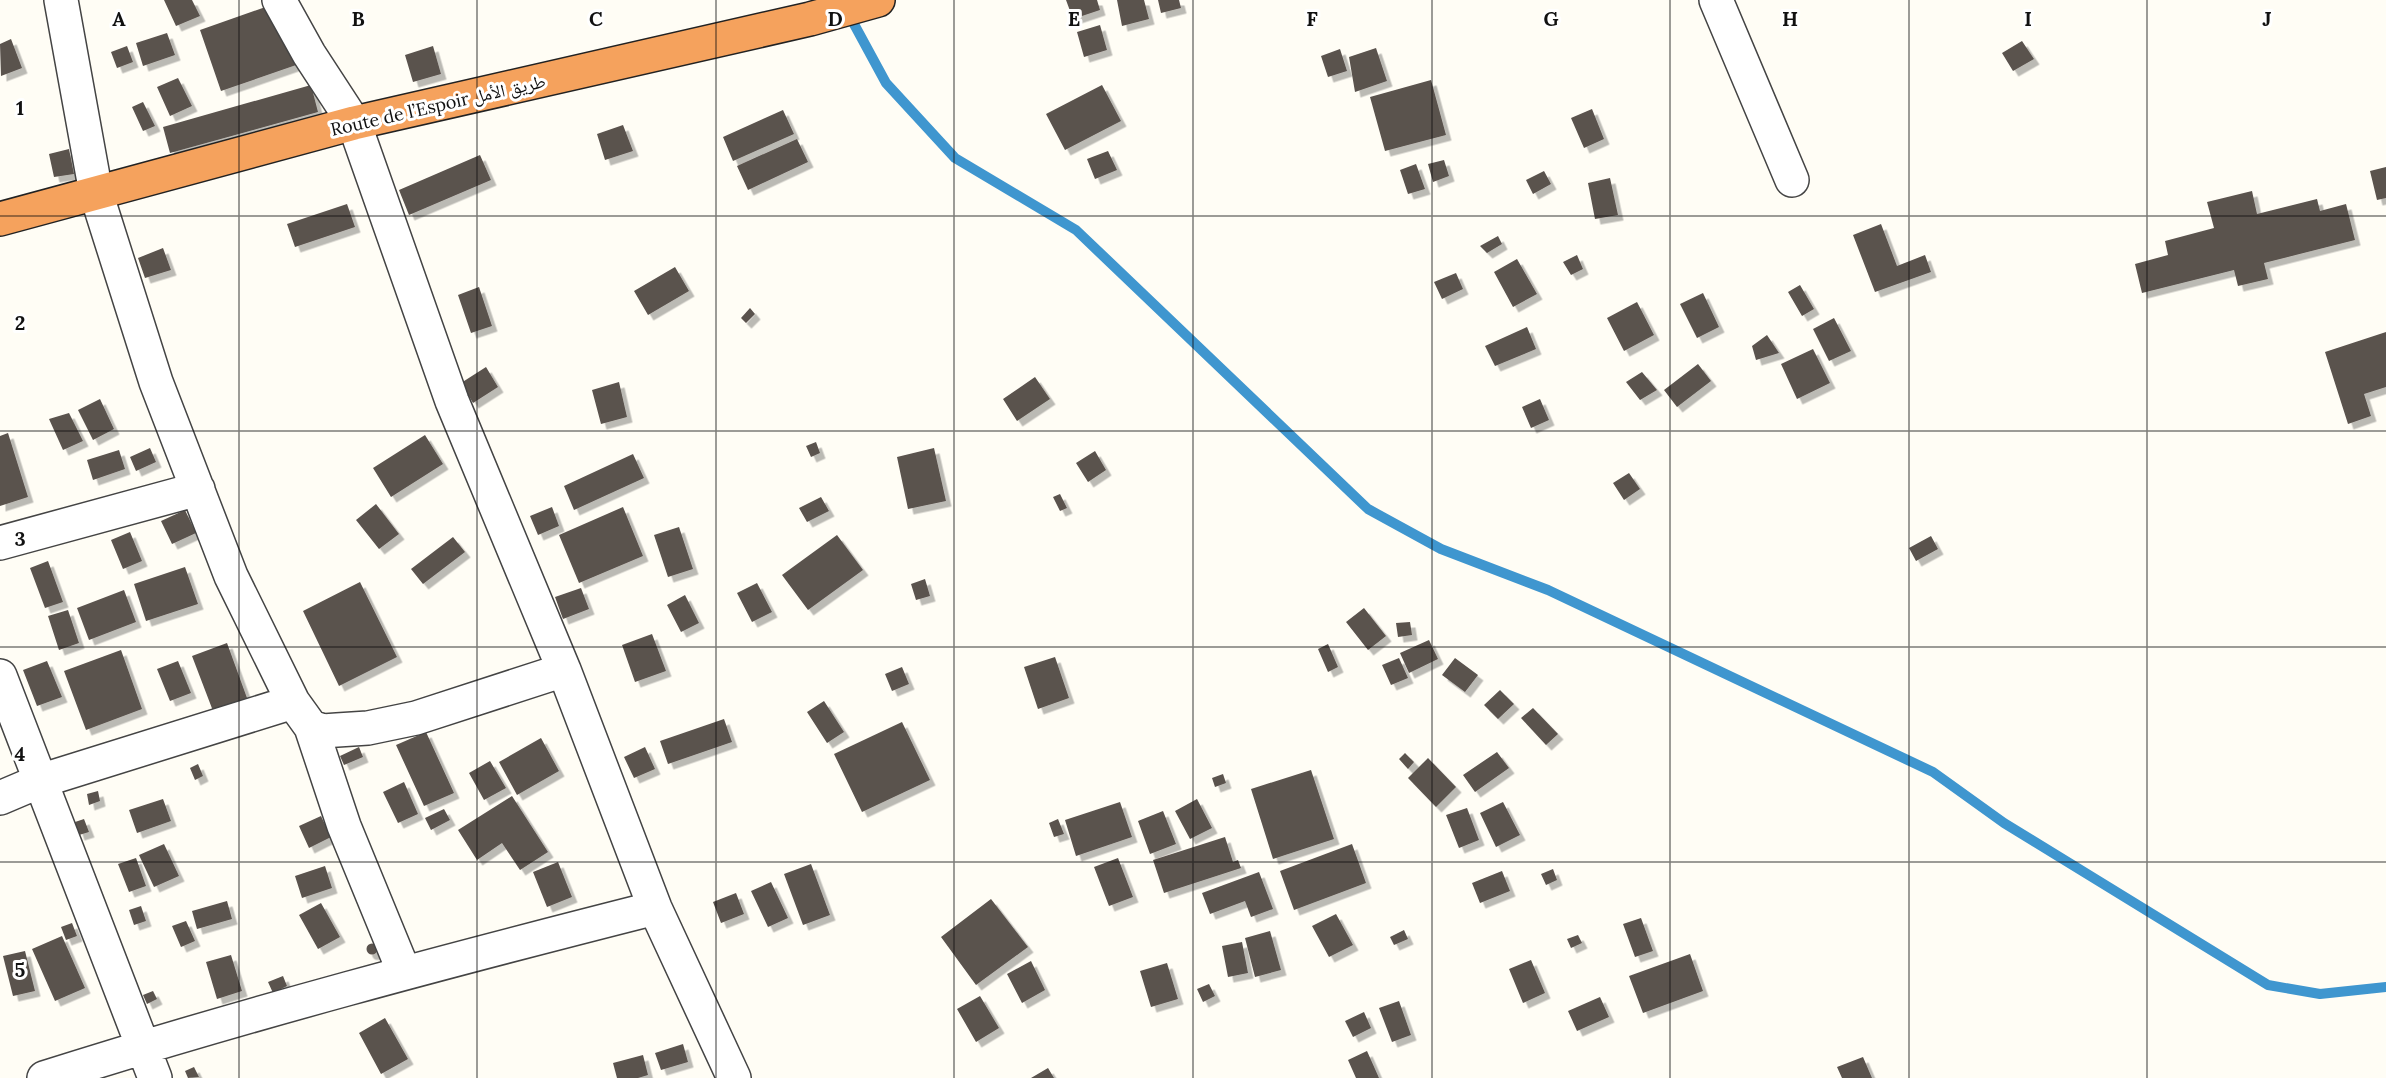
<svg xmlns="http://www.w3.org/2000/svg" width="2386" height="1078" font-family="Lora,'Noto Naskh Arabic',serif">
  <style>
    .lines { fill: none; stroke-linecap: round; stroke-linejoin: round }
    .stream { stroke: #3f96cf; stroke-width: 10 }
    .building { fill: #5a524d; filter: url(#shadow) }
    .minor-casing { stroke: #444; stroke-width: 36 }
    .highway-casing { stroke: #222; stroke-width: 36 }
    .minor { stroke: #fff; stroke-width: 33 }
    .highway { stroke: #f5a25d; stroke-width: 33 }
    .grid { fill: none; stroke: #111; stroke-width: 1.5; stroke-opacity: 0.55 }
    .labels { text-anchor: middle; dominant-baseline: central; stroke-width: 6; stroke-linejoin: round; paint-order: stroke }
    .street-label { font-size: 18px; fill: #111; stroke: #fff }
    .grid-label { font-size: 20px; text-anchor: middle; font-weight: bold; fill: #111; stroke: #fff; stroke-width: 6; stroke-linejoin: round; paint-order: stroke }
  </style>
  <defs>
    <filter id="shadow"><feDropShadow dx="5.5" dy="5.5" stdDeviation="0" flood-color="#0004"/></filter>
  </defs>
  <rect width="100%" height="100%" fill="#fffdf5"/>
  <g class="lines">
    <!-- stream -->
    <path class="stream" d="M848,13L886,83L955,158L1076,230L1368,509L1441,549L1548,590L1933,772L2004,823L2268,985L2320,994L2386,987"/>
  </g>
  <!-- building -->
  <path class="building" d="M164,0H192L200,16L176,26Z
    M1066,0H1097L1100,10L1073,19Z
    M1117,0H1144L1149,19L1122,26Z
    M1158,0H1179L1181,8L1161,13Z
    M277,3L299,64L221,91L200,30Z
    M1100,25L1107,50L1084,57L1077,32Z
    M167,33L175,55L143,66L136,43Z
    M11,39L22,68L1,76L0,44Z
    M2022,41L2034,59L2013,71L2002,53Z
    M127,46L133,62L117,68L111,52Z
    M433,46L441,74L413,82L405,55Z
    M1376,48L1387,81L1355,92L1349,57Z
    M1340,49L1347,71L1328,77L1321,56Z
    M178,78L192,106L170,116L157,87Z
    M1431,80L1446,135L1385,151L1370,97Z
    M311,85L318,112L170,153L163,127Z
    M1102,85L1121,121L1065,150L1046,114Z
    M143,102L155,126L143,131L132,107Z
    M1592,109L1604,139L1584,148L1571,118Z
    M783,110L794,134L733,161L723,137Z
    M623,125L633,151L605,160L597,134Z
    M797,139L808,162L748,190L737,166Z
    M69,149L74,174L54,177L49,154Z
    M1108,151L1117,170L1095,179L1087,159Z
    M480,155L491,180L409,215L399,190Z
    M1444,160L1449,176L1433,182L1428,164Z
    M1416,164L1425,189L1408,194L1400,170Z
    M2386,167V198L2377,200L2370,171Z
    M1544,171L1551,184L1533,194L1526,180Z
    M1610,178L1618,215L1595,219L1588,183Z
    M2252,191L2257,214L2317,199L2320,211L2346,204L2355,240L2264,263L2268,279L2238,286L2234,270L2142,293L2135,264L2168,255L2165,241L2214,228L2207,202Z
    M347,204L355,227L295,247L287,224Z
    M1881,224L1897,266L1925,255L1931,272L1875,292L1853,235Z
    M1498,236L1502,244L1487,253L1480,246Z
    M163,248L171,270L145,278L138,258Z
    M1577,255L1583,269L1571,275L1563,262Z
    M1517,259L1537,294L1513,307L1494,272Z
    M675,267L689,291L648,315L634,291Z
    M1456,273L1463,289L1442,299L1434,282Z
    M1800,285L1814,309L1802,316L1788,292Z
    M479,287L492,326L471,333L458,295Z
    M1703,293L1719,327L1697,338L1680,304Z
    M1637,302L1654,335L1624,351L1607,318Z
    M750,308L755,314L746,323L741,318Z
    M1834,318L1851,351L1829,361L1813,329Z
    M1527,327L1536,349L1495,366L1485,346Z
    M2386,332V387L2364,394L2371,416L2348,424L2325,352Z
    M1767,335L1779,353L1756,360L1752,346Z
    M1813,349L1830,383L1797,399L1781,364Z
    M1698,364L1711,381L1677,407L1664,390Z
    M486,367L498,387L473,403L461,383Z
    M1642,372L1657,390L1640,400L1626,382Z
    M1035,377L1050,399L1017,421L1003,399Z
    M619,382L627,417L601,424L592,390Z
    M100,399L114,429L93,440L78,410Z
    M1540,399L1549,420L1531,428L1522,407Z
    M69,413L83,441L63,450L49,419Z
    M8,433L28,497L0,506V436Z
    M425,435L443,464L391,497L373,468Z
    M816,442L820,453L811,457L806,446Z
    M150,448L156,462L136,471L130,457Z
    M934,448L946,501L908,509L897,457Z
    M119,450L125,469L93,480L87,460Z
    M1095,451L1106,470L1088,482L1076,463Z
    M633,454L644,478L574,510L564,486Z
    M1629,473L1640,489L1624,500L1613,483Z
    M1060,494L1067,508L1060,511L1053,497Z
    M821,497L829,511L807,522L799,508Z
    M376,504L399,534L379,549L356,520Z
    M552,507L559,526L538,535L530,516Z
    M623,507L643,556L579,583L559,535Z
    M185,510L196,533L172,544L161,521Z
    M679,527L693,569L668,577L654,535Z
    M130,532L142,561L123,569L111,540Z
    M837,535L863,570L808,610L782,575Z
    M1931,536L1938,549L1916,561L1909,548Z
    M453,537L465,552L423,584L411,569Z
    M48,561L63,602L45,608L30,568Z
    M185,567L198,604L146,621L134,584Z
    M925,579L930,596L916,600L911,584Z
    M360,582L397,657L339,686L303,611Z
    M757,583L772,612L752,622L737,593Z
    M581,588L589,609L563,619L555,597Z
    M124,590L136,622L89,640L77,608Z
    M685,595L699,623L681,632L667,605Z
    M1364,608L1386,636L1368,650L1346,622Z
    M68,610L79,643L59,650L48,616Z
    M1410,622L1412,635L1398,637L1396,623Z
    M652,634L666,671L635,682L622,645Z
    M1429,640L1438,659L1409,673L1400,653Z
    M227,643L247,698L213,711L192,656Z
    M1328,644L1338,667L1328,672L1318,649Z
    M121,650L142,709L86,730L64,671Z
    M1055,657L1069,698L1038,709L1024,667Z
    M1399,658L1408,678L1391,685L1382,665Z
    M1455,658L1478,675L1465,692L1442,675Z
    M47,661L62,697L37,706L23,670Z
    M178,661L191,693L170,701L157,669Z
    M902,667L909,684L892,691L885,674Z
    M1500,690L1514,704L1498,719L1484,705Z
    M824,701L844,732L827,743L807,712Z
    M1533,708L1558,734L1546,745L1521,718Z
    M724,719L732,742L668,764L660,741Z
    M902,722L930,780L862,812L834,754Z
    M426,732L454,793L424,806L396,745Z
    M541,738L559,771L517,795L499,762Z
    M359,747L363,757L344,765L340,756Z
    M645,747L655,769L634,778L624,757Z
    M1497,752L1509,768L1475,792L1463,775Z
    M1405,753L1414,762L1408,769L1399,759Z
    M1428,758L1456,787L1436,807L1408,778Z
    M490,761L506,788L484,800L469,773Z
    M198,764L203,776L195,780L190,768Z
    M1311,770L1334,839L1273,859L1251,789Z
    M1223,774L1226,783L1215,787L1212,778Z
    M404,782L418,814L398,823L383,792Z
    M98,791L100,801L89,805L87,794Z
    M512,796L548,852L520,870L502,843L477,860L458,830Z
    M163,799L171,821L137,833L129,810Z
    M1197,799L1212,828L1190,839L1175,811Z
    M1120,802L1132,837L1076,856L1065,820Z
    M1503,802L1520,835L1496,847L1480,813Z
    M1467,808L1479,840L1459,848L1446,815Z
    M444,809L450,820L431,830L425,818Z
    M1163,811L1176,844L1150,854L1138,821Z
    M321,816L331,837L309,848L299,826Z
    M84,819L89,832L79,835L75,822Z
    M1058,819L1064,834L1054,837L1049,823Z
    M1225,837L1233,862L1238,860L1241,868L1164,893L1153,860Z
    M164,844L179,876L154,887L139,855Z
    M1352,844L1366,883L1294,910L1280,871Z
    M136,858L146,886L129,892L118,864Z
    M1118,858L1133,897L1109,906L1094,867Z
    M558,862L572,897L547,907L533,872Z
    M811,864L830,915L803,925L784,874Z
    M325,866L332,888L302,898L295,876Z
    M1553,869L1557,880L1546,885L1541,874Z
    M1502,871L1510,891L1480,903L1472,883Z
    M1259,872L1273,909L1251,917L1245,901L1210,914L1202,893Z
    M771,882L788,918L768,927L751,891Z
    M736,893L744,914L721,923L713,902Z
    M991,899L1028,947L976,985L941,937Z
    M227,901L232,919L197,929L192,911Z
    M321,903L340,937L318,949L299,915Z
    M141,906L146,921L134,925L129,910Z
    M1336,914L1353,945L1329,957L1312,926Z
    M1641,918L1653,951L1635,957L1623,924Z
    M186,921L195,941L181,947L172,926Z
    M72,923L77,936L66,940L61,927Z
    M1404,930L1408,939L1394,945L1390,937Z
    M1270,931L1281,970L1255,977L1245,938Z
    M1578,935L1582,943L1571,948L1567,939Z
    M62,936L85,988L55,1001L32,949Z
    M1242,942L1248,973L1228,977L1222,946Z
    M366.5 949a5.5 5.5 0 1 1 11 0a5.5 5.5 0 1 1-11 0Z
    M25,951L35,991L13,996L3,956Z
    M1690,954L1703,991L1643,1013L1629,976Z
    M231,955L242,991L217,999L206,962Z
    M1531,960L1545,993L1523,1003L1509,969Z
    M1031,961L1045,990L1022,1003L1007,974Z
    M1167,963L1178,999L1151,1007L1140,971Z
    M283,976L287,986L273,993L268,982Z
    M1209,984L1215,996L1203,1002L1197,989Z
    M153,991L157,999L147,1004L143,995Z
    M980,996L999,1028L976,1042L957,1009Z
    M1600,997L1609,1017L1577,1031L1568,1011Z
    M1399,1001L1411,1035L1392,1042L1379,1008Z
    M1364,1012L1371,1028L1353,1037L1345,1021Z
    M385,1018L408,1059L381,1074L359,1033Z
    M683,1044L688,1062L661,1070L655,1053Z
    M1367,1051L1379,1078H1356L1348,1060Z
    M643,1055L648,1075L638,1078H617L613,1063Z
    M1863,1057L1872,1078H1842L1837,1067Z
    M194,1067L199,1077L188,1078L185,1071Z
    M1048,1068L1054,1078H1031Z"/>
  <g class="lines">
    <defs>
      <path id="minor" d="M61,0L96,193L156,382L231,576L293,702L311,727L323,731L337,730L368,728L416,718L564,670
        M279,0L309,54L354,123L452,401L564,670L655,908L734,1078
        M1716,0L1792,180
        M0,543L198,489
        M0,676L155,1078
        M311,727L344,826L404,972
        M0,798L40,781L293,702
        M44,1078C246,1014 450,960 655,908"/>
      <path id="highway" d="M0,219L354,123L810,19L878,0"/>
    </defs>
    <!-- minor casing -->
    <use href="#minor" class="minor-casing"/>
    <!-- highway casing -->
    <use href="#highway" class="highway-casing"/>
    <!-- minor -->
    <use href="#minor" class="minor"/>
    <!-- highway -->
    <use href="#highway" class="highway"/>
  </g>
  <!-- grid -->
  <path class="grid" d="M239,0V1078M477,0V1078M716,0V1078M954,0V1078M1193,0V1078M1432,0V1078M1670,0V1078M1909,0V1078M2147,0V1078M0,216H2386M0,431H2386M0,647H2386M0,862H2386"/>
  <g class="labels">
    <!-- street labels -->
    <g class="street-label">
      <text transform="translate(438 105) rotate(-13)">Route de l’Espoir طريق الأمل</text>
    </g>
  </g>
  <g class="grid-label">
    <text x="119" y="26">A</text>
    <text x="358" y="26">B</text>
    <text x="596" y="26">C</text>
    <text x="835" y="26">D</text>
    <text x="1074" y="26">E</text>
    <text x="1312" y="26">F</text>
    <text x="1551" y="26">G</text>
    <text x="1790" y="26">H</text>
    <text x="2028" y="26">I</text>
    <text x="2267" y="26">J</text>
    <text x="20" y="115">1</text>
    <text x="20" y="330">2</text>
    <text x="20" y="546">3</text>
    <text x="20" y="761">4</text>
    <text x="20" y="977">5</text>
  </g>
</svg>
